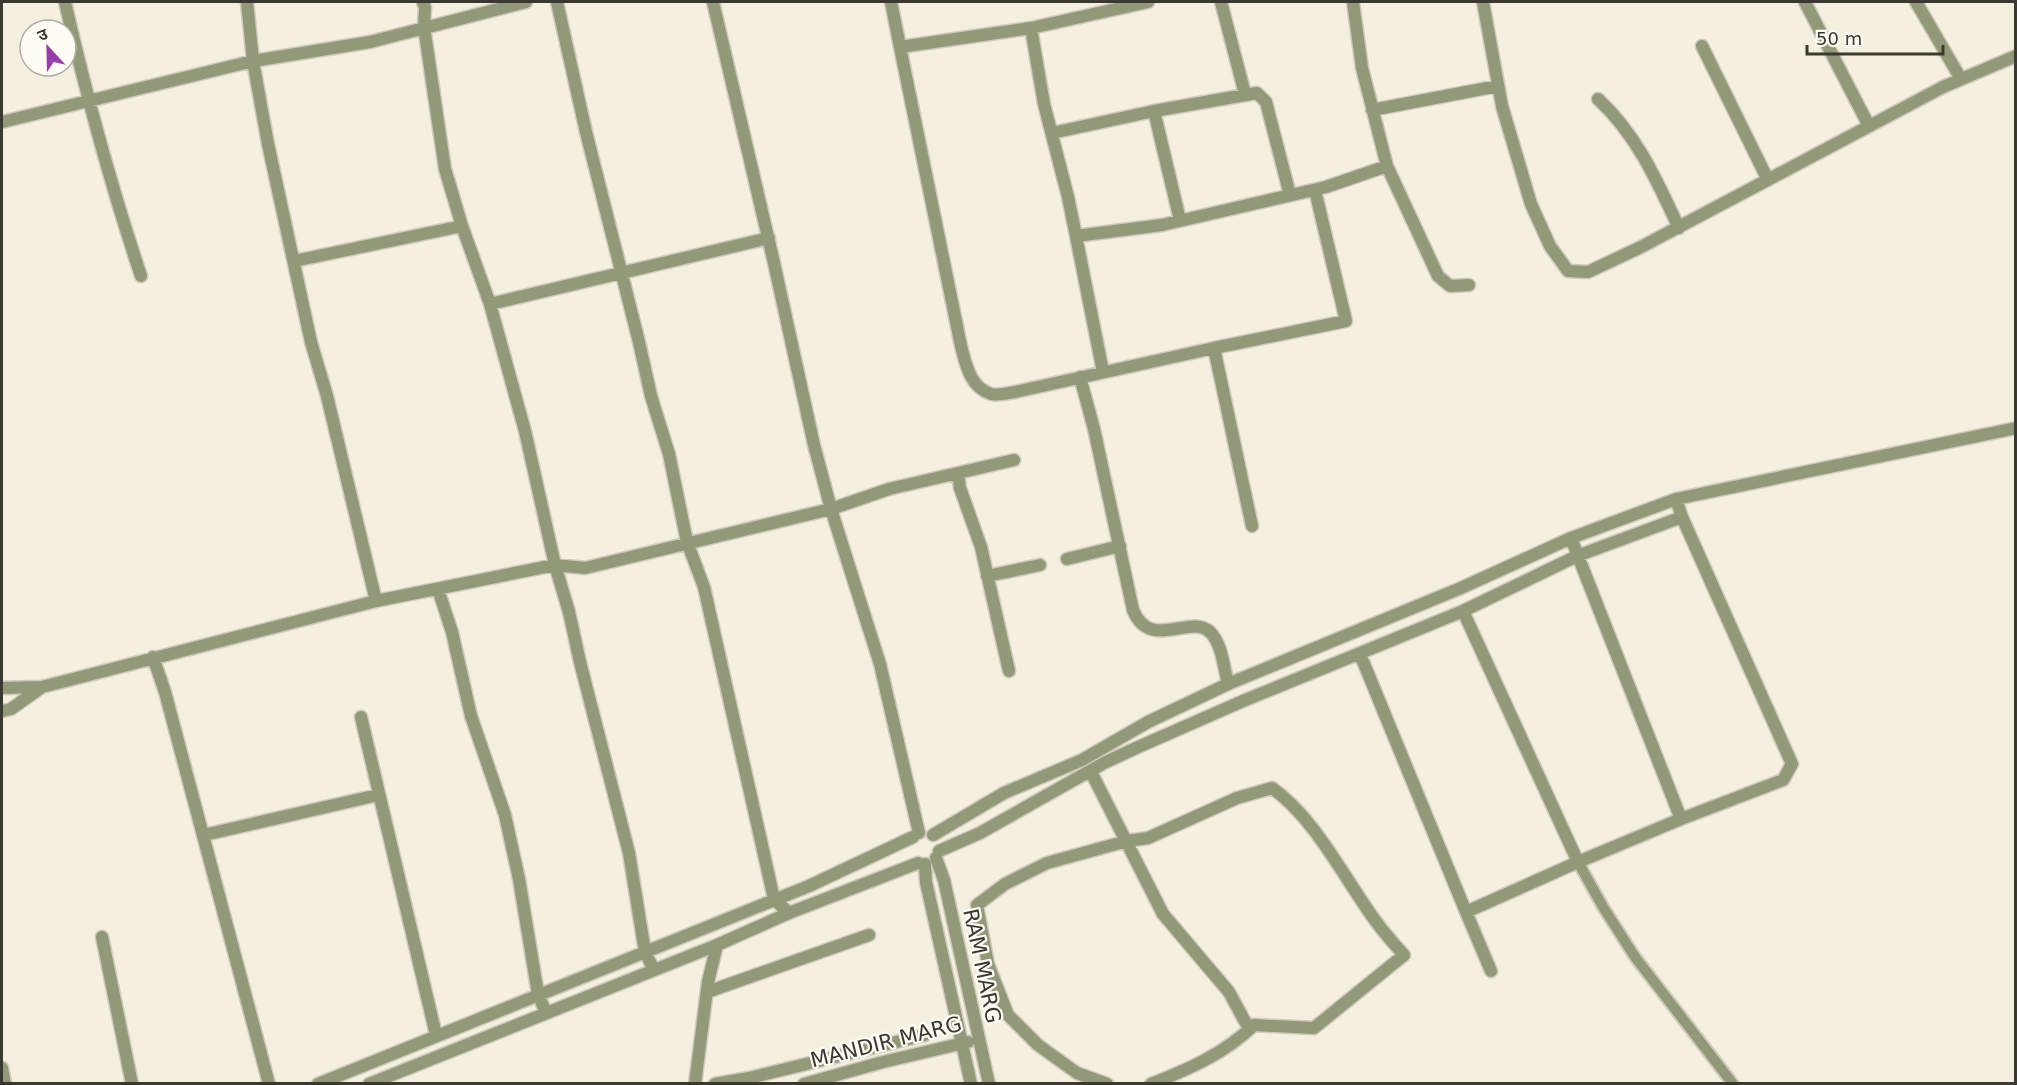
<svg xmlns="http://www.w3.org/2000/svg" width="2017" height="1085" font-family="'DejaVu Sans','Noto Sans Devanagari',sans-serif">
  <style>
    .lines { fill: none; stroke-linecap: round; stroke-linejoin: round }
    .service-casing { stroke: #cfcabb; stroke-width: 14 }
    .minor-casing { stroke: #cfcabb; stroke-width: 15 }
    .service { stroke: #929978; stroke-width: 10 }
    .minor { stroke: #929978; stroke-width: 12 }
    .labels { text-anchor: middle; dominant-baseline: central; stroke-width: 4.5; stroke-linejoin: round; paint-order: stroke }
    .street-label { font-size: 21px; fill: #3a3831; stroke: #fefcf5 }
  </style>
  <rect width="100%" height="100%" fill="#f4efde"/>
  <g class="lines">
    <defs>
      <path id="service" d="M1578,862L1603,907L1635,957L1733,1084"/>
      <path id="minor" d="M65,2C86,94 111,186 141,276
        M247,2L253,61L268,144L311,342L327,396L376,601
        M423,2L425,8L424,27L445,169L462,226L490,304L525,431L555,565L569,612L580,662L629,853L645,952L654,970
        M557,2L586,132L639,342L651,396L669,454L687,542L704,587L774,899L789,913
        M713,2L774,263L814,445L831,509L880,664L919,833
        M891,2L900,47
        M1148,2L1031,28L900,47L961,346C966,365 970,387 991,394C997,396 1008,393 1015,392L1214,348L1252,526
        M1221,2L1245,94
        M1353,2L1362,68L1387,166L1438,276L1450,286L1469,285
        M1483,2L1502,106L1531,204L1550,246L1568,271L1588,272L1641,247L1943,87L2016,56
        M1805,2L1869,126
        M1916,2L1961,79
        M1031,28L1044,104L1068,197L1076,236L1162,225L1326,187L1387,166
        M1702,46L1768,180
        M1598,99C1637,135 1657,181 1679,228
        M1372,110L1498,86
        M1154,111L1180,220
        M2,122L253,61L370,42L526,2
        M1052,133L1154,111L1257,93L1266,102L1290,195
        M1076,236L1103,372
        M294,261L462,226
        M490,304L769,238
        M1214,348L1346,321L1315,190
        M1080,377L1094,429L1133,610C1150,652 1191,613 1210,632C1222,643 1224,669 1228,684
        M958,473L1014,460
        M1571,538L1681,819L1783,780L1792,764L1682,517L1676,499
        M1067,559L1120,546
        M987,576L1040,565
        M438,589L452,632L471,716L505,815L519,879L538,994L546,1013
        M1463,611L1578,862L1681,819
        M1360,654L1466,912L1578,862
        M153,657L165,692L269,1084
        M2,688L42,687L376,601L555,565L585,568L831,509L889,489L958,473L960,488L981,547L1009,671
        M2,711L11,709L42,687
        M361,717L436,1035
        M1091,772L1163,914L1229,992L1249,1029
        M204,835L378,795
        M933,835L1004,793L1082,760L1148,722L1228,684L1461,588L1571,538L1676,499L2016,428
        M939,851L980,833L1104,763L1136,748L1243,701L1463,611L1577,556L1682,517
        M936,858L944,880L989,1084
        M925,864L926,882L971,1084
        M1466,912L1491,971
        M102,937L132,1084
        M707,992L869,935
        M2,1068L5,1084
        M318,1084L809,886L913,837
        M369,1084L717,945L789,913L918,863
        M695,1084L708,982L717,945
        M715,1084L749,1078L925,1035
        M804,1084L883,1062L968,1042
        M1107,1084L1077,1073L1038,1045L1008,1015L988,964L977,905L1005,884L1047,863L1127,841L1148,838L1237,798L1272,788C1316,819 1345,880 1377,923C1385,934 1395,945 1404,955L1314,1028L1254,1025C1224,1054 1189,1069 1151,1084"/>
    </defs>
    <!-- service casing -->
    <use href="#service" class="service-casing"/>
    <!-- minor casing -->
    <use href="#minor" class="minor-casing"/>
    <!-- service -->
    <use href="#service" class="service"/>
    <!-- minor -->
    <use href="#minor" class="minor"/>
  </g>
  <g class="labels">
    <!-- street labels -->
    <g class="street-label">
      <text transform="translate(982 966) rotate(78)">RAM MARG</text>
      <text transform="translate(886 1042) rotate(-14)">MANDIR MARG</text>
    </g>
  </g>
  <!-- border -->
  <rect width="2017" height="1085" fill="none" stroke="#3a3831" stroke-width="6"/>
  <!-- north arrow -->
  <g transform="translate(48 48) rotate(338)"><circle r="28" fill="#fefcf5" stroke="#b0aea7" stroke-width="1.5"/>
  <path d="M0-4.5L10 22L0 15L-10 22Z" fill="#983ea9"/>
  <text y="-9" font-size="16" font-weight="bold" text-anchor="middle" fill="#3a3831">उ</text>
  </g>
  <!-- scale -->
  <path d="M1807 45v9h136v-9" fill="none" stroke="#3a3831" stroke-width="3"/>
  <text x="1816" y="45" font-size="18" fill="#3a3831" stroke="#fefcf5" stroke-width="4.5" paint-order="stroke">50 m</text>
</svg>
